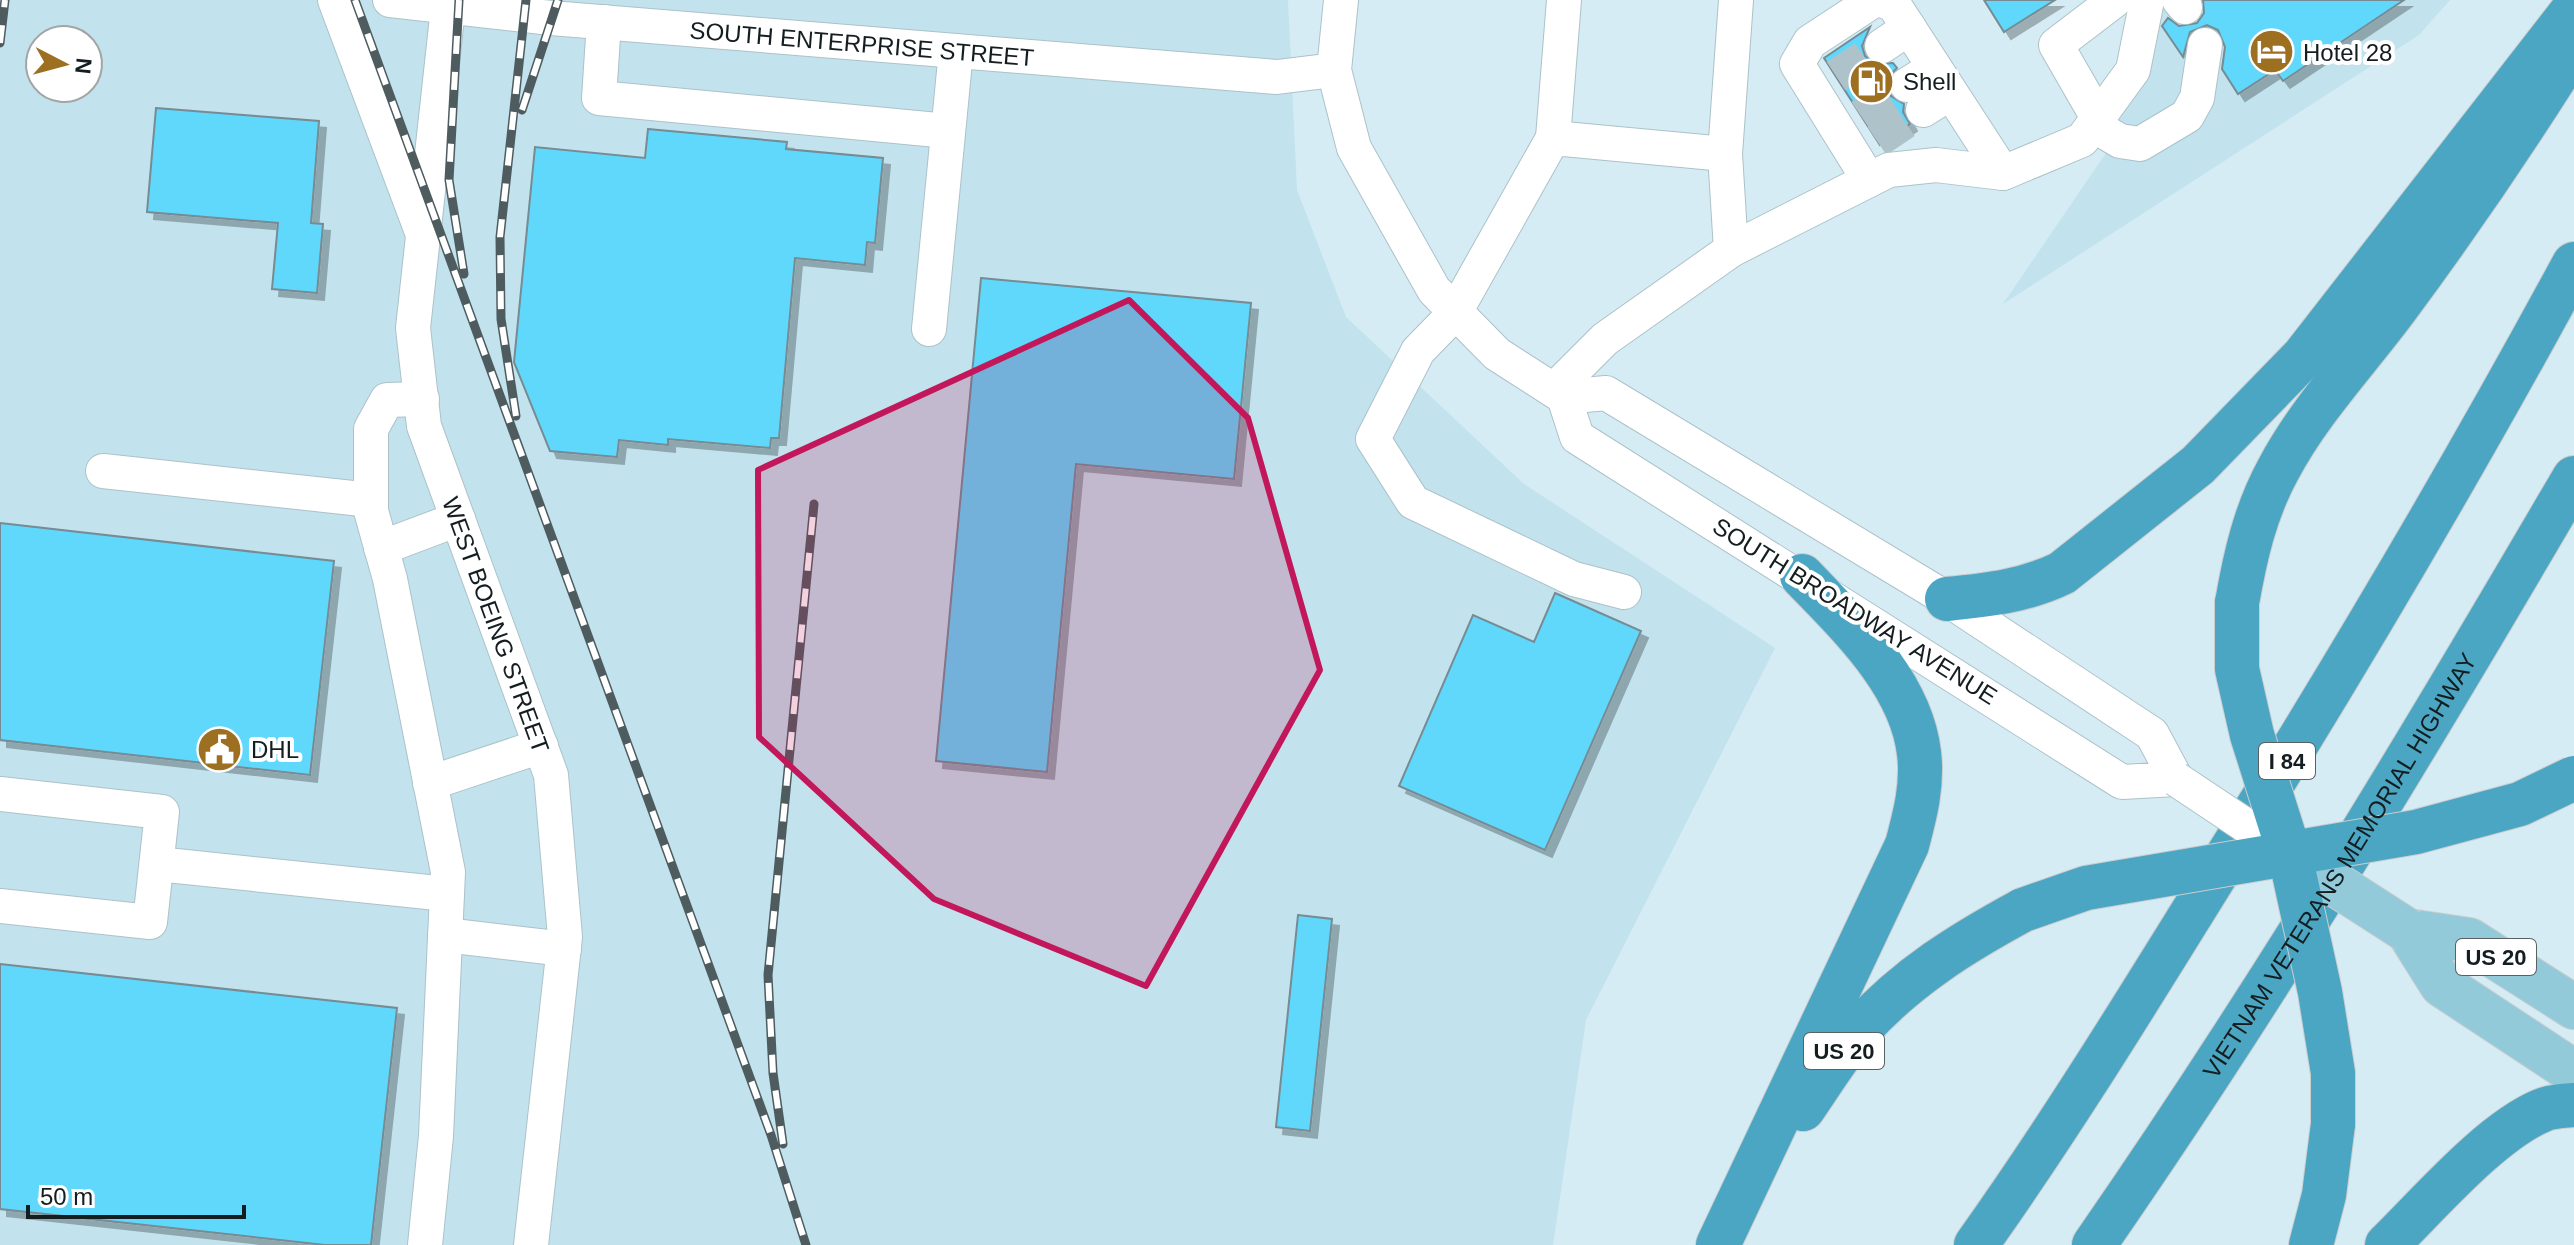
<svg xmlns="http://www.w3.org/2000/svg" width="2574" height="1245" font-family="Helvetica,sans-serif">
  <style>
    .built { fill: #c2e2ed; fill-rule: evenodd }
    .building { fill: #61d8fb; stroke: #768b93; stroke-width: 2; filter: url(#shadow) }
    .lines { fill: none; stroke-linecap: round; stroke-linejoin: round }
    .minor-tunnel { stroke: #aec3c9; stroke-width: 34; stroke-dasharray: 34 17; stroke-linecap: butt }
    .minor-casing { stroke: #acc2c9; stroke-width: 36 }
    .major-casing { stroke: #cbcdce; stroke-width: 46 }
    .highway-casing { stroke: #cbcdce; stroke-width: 46 }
    .minor { stroke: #fff; stroke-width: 34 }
    .major { stroke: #92cada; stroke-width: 44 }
    .highway { stroke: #4aa6c2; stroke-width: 44 }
    .rail-casing { stroke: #4e5c5f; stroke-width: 9 }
    .rail { stroke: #fff; stroke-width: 6; stroke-dasharray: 18; stroke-linecap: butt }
    .minor-bridge-casing { stroke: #acc2c9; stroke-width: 36; stroke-linecap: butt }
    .major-bridge-casing { stroke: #cbcdce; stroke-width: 46; stroke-linecap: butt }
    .highway-bridge-casing { stroke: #cbcdce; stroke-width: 46; stroke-linecap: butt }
    .minor-bridge { stroke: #fff; stroke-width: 34 }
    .major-bridge { stroke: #92cada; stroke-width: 44 }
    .highway-bridge { stroke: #4aa6c2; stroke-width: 44 }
    .marked { fill: #c2185b; fill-opacity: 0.2; stroke: #c2185b; stroke-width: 6; stroke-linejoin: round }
    .labels { text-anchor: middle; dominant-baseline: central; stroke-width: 8; stroke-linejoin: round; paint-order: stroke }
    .shield { fill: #fff; stroke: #5a6162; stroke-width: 2 }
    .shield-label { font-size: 22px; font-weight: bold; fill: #141d1f }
    .street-label { font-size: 24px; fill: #141d1f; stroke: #fff }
    .poi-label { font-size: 24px; fill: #141d1f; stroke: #fff; text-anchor: start }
  </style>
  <defs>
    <filter id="shadow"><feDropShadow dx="7" dy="7" stdDeviation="0" flood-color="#0004"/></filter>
  </defs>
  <rect width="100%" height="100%" fill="#d5ecf4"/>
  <!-- built -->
  <path class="built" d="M0,0H1288L1297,190L1346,317L1524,484L1775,648L1586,1020L1553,1245H0ZM40,40H88V88H40Z
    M2133,0H2450L2419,35L2003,304L2108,150Z"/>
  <!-- building -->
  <path class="building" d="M1984,0H2055L2004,32Z
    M2203,0H2404L2283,81L2275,70L2238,94L2222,69L2225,47L2218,30L2207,25L2190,32L2183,57L2162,26L2168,18L2179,26L2197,23L2204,13Z
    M1870,27L1862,46L1865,56L1874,64L1893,63L1897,68L1889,76L1887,87L1891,96L1904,104L1903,112L1910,124L1880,145L1824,58Z
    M156,108L319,121L311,223L323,224L317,293L272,289L278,223L147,212Z
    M648,129L787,142L786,149L883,158L875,243L867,242L865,265L795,258L779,438H771L770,448L668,439V445L619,440L617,457L550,451L514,362L535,147L645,158Z
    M981,278L1251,303L1234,479L1076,464L1047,772L936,761Z
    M0,523L334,561L310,775L0,740Z
    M1555,593L1641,631L1545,850L1399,786L1473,615L1534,642Z
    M1298,915L1332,919L1310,1131L1276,1127Z
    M0,964L397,1008L371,1245H325L0,1209Z"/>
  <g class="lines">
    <!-- minor-tunnel -->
    <path class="minor-tunnel" d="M1836,76L1882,46
      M1861,116L1907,85
      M1877,141L1923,110"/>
    <defs>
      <g id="minor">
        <path d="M335,0L422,232"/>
        <path id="s1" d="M390,0L551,18L1277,77L1334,70"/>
        <path d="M1341,0L1334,70L1354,148L1434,290L1497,354L1564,397L1606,393L1947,599L2152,734L2176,779L2122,782L1577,437L1564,397"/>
        <path d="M1882,0L1894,5L2003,173"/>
        <path d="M2179,0L2185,7"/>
        <path id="s2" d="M448,8L413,328L424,426L551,775L565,937L531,1245"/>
        <path d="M604,22L599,98L948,131"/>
        <path d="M1882,46L1909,28"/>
        <path d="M1907,85L1934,68"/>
        <path d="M1923,110L1950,93"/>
        <path d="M2098,118L2056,45L2115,0"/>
        <path d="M2093,125L2120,141L2140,144L2187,116L2197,98L2205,45"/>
        <path d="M1553,138L1564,0"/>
        <path d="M1869,180L1797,64L1810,42L1874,0"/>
        <path d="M1731,250L1725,154L1736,0"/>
        <path d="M929,329L956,51"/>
        <path d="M1554,390L1605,339L1731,250L1869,180L1889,170L1936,165L2003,173L2082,140L2133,70L2147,0"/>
        <path d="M422,399L387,400L371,429V511L390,579L448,872L436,1136L425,1245"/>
        <path d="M103,471L371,500"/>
        <path d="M381,548L458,519"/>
        <path d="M1624,592L1574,579L1413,502L1373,439L1418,351L1454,314L1553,138L1725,154"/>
        <path d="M430,783L541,746"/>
        <path d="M0,794L162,812L150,922L0,906"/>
        <path d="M157,864L447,894"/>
        <path d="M445,935L564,949"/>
      </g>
      <path id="major" d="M2408,931L2442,985L2574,1072
        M2408,931L2469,940L2574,1007"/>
      <g id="highway">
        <path d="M1947,599C1988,595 2025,591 2062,573L2198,465L2304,356L2574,9"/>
        <path d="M2237,603C2245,557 2255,512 2278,470C2309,411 2357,361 2397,307C2457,226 2515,141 2569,55"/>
        <path d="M1803,1109C1821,1083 1839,1053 1860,1029C1907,977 1962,943 2023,910"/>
        <path d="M1718,1245L1907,845C1915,815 1923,785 1919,753C1911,683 1849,625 1802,576"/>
        <path d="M1976,1245C2060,1127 2136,1003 2213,879C2339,678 2461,473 2574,264"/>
        <path id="s3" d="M2094,1245C2266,997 2422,738 2574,478"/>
        <path d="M2311,1245L2324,1195L2333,1124"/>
        <path d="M2387,1245C2428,1205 2491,1131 2543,1110C2552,1106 2564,1106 2574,1105"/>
      </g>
    </defs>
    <!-- minor casing -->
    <use href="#minor" class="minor-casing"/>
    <!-- major casing -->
    <use href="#major" class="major-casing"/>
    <!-- highway casing -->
    <use href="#highway" class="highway-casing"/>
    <!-- minor -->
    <use href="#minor" class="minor"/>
    <!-- major -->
    <use href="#major" class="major"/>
    <!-- highway -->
    <use href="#highway" class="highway"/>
    <defs>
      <path id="rail" d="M355,0L771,1135L806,1245
        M459,0L449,180L464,274
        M0,43L5,0
        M522,110L558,0
        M516,416L501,319L500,237L526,0
        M783,1144L773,1073L768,975L814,504"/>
    </defs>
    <!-- rail casing -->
    <use href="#rail" class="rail-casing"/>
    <!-- rail -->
    <use href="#rail" class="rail"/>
    <defs>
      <path id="minor-bridge" d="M2176,779L2290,855"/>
      <path id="major-bridge" d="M2290,855L2408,931"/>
      <path id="highway-bridge" d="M2237,603V669L2252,735L2290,855L2320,992L2333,1073V1124
        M2023,910L2086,888L2416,832L2520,804L2574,778"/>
    </defs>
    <!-- minor-bridge casing -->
    <use href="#minor-bridge" class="minor-bridge-casing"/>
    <!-- major-bridge casing -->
    <use href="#major-bridge" class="major-bridge-casing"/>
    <!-- highway-bridge casing -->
    <use href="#highway-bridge" class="highway-bridge-casing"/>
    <!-- minor-bridge -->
    <use href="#minor-bridge" class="minor-bridge"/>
    <!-- major-bridge -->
    <use href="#major-bridge" class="major-bridge"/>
    <!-- highway-bridge -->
    <use href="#highway-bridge" class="highway-bridge"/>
  </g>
  <!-- marked area -->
  <path class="marked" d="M1129,300L1248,418L1320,670L1146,986L934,899L759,737L758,470Z"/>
  <!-- icons -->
  <defs>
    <symbol id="hotel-disc" viewBox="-11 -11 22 22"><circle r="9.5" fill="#9d6f20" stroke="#fff"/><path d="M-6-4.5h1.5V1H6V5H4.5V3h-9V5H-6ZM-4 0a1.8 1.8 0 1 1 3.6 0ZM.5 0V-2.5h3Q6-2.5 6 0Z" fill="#fff"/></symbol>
    <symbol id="fuel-disc" viewBox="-11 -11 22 22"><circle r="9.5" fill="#9d6f20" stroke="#fff"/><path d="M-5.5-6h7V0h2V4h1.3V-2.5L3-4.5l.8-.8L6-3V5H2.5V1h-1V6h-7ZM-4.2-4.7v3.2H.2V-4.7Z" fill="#fff"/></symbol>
    <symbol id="civic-disc" viewBox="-11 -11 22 22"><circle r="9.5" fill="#9d6f20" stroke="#fff"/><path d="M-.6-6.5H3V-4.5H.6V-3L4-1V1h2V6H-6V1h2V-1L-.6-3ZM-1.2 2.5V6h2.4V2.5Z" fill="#fff"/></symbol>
  </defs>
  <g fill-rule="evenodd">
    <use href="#hotel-disc" x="2246" y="26" width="51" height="51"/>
    <use href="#fuel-disc" x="1846" y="56" width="51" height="51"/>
    <use href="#civic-disc" x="194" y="724" width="51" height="51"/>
  </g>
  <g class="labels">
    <!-- shield labels -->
    <g class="shield">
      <rect x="2259" y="743" width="56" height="36" rx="6"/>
      <rect x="2456" y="939" width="80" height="36" rx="6"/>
      <rect x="1804" y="1033" width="80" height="36" rx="6"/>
    </g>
    <g class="shield-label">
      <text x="2287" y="761">I 84</text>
      <text x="2496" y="957">US 20</text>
      <text x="1844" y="1051">US 20</text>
    </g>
    <!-- street labels -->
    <g class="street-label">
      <text stroke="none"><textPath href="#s1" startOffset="474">SOUTH ENTERPRISE STREET</textPath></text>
      <text transform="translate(1855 611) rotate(32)">SOUTH BROADWAY AVENUE</text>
      <text stroke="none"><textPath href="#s2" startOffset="632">WEST BOEING STREET</textPath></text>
      <text stroke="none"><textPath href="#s3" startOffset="452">VIETNAM VETERANS MEMORIAL HIGHWAY</textPath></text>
    </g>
    <!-- poi labels -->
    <g class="poi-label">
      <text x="2303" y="52">Hotel 28</text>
      <text x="1903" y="81">Shell</text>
      <text x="251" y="749">DHL</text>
    </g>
  </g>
  <!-- north arrow -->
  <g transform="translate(64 64) rotate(96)"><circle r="38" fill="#ffffff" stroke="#a1a5a5" stroke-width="2"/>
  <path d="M0-6L14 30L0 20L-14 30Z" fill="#9d6f20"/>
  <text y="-12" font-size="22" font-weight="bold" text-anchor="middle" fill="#141d1f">N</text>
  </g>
  <!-- scale -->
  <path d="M28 1205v12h216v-12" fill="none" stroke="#141d1f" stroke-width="4"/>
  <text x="40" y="1205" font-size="24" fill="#141d1f" stroke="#ffffff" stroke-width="6" paint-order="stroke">50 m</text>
</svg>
